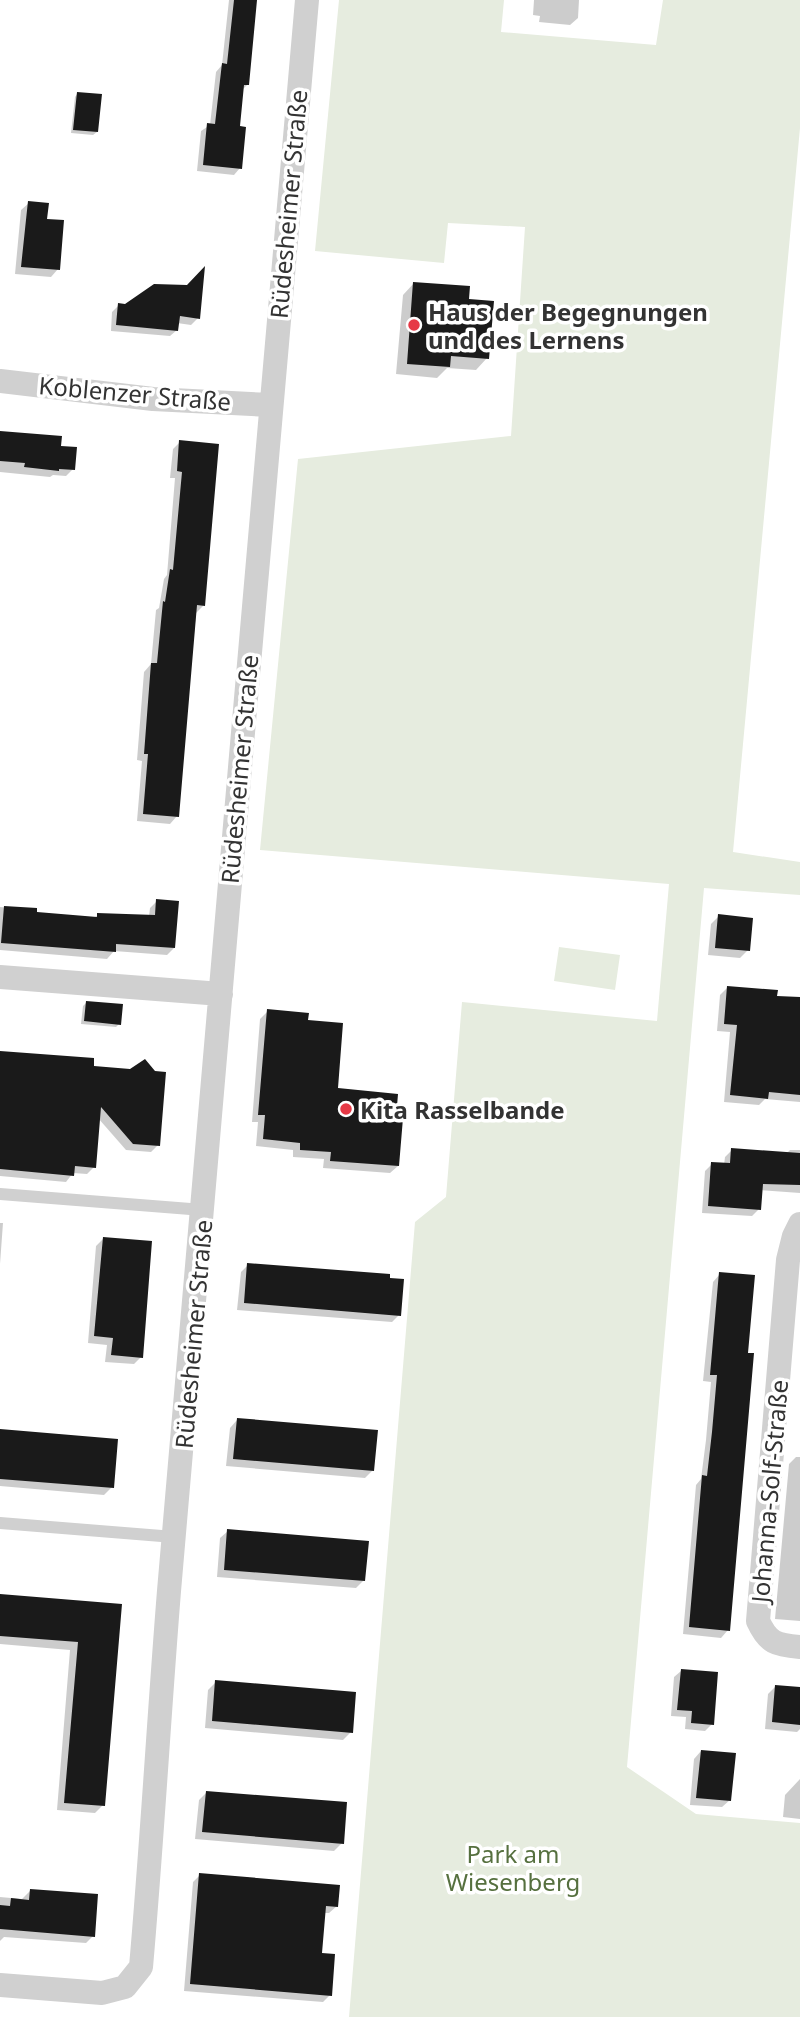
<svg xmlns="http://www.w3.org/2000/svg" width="800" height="2017" font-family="'Noto Sans',sans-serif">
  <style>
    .green { fill: #e6ecdf }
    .shadow { fill: #0003 }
    .building { fill: #1a1a1a }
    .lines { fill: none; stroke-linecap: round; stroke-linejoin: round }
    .lane { stroke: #d0d0d0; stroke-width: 12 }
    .street { stroke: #d0d0d0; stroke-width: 24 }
    .poi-dot { fill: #e63946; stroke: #fff; stroke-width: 2.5 }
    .labels { text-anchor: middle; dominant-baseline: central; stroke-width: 7; stroke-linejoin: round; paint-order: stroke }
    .street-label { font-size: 24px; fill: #333; stroke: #fff }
    .poi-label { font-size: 24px; font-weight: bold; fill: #333; stroke: #fff; text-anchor: start }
    .park-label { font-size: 24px; fill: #56703f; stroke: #fff }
  </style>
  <rect width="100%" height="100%" fill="#fff"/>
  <!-- green -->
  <path class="green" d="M339,0H504L501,32L656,45L663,0H800V128L733,852L800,862V895L704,888L627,1767L696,1814L800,1823V2017H349L415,1222L446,1197L462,1002L657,1021L669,884L260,850L298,459L511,436L525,227L448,223L444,263L315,251Z
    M559,947L620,955L615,990L554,981Z"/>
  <!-- shadow -->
  <path class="shadow" d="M229,0H256L248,84L242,90L238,128L240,168L234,175L197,171L201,131L210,125L216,72L222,65Z
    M534,0H579L578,18L570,25L539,22L540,16L533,15Z
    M78,93L97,132L93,135L71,133L75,97Z
    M29,203L46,220L58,269L51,277L15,274L21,210Z
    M414,283L467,301L487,358L476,370L447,368L437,378L396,374L403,295Z
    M119,305L198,318L191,325L177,323V330L170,336L111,331L112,312Z
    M0,432L59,447L73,469L66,476L53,475L50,477L0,472Z
    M180,442L203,606L196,613L177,816L170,824L137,821L142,761L137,760L144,672L151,664L156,610L159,608L164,579L167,575L175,478H170L173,449Z
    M157,901L174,948L167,955L114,951L107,959L0,950V907L35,910V914L94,918L98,915L149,916L150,908Z
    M719,916L748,950L740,958L708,955L711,924Z
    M728,987L770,1057L800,1060V1102L765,1099L759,1105L724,1102L730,1032L717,1031L720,995Z
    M86,1003L119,1024L116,1027L81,1024L83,1006Z
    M268,1011L336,1090L394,1120L398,1166L390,1173L323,1168L324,1159L293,1157V1150L256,1146L258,1122H252L260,1019Z
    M0,1052L92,1067L158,1145L151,1152L126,1150L98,1118L94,1167L87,1174L73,1173L66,1182L0,1176Z
    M732,1150L786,1154L790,1150H800V1193L760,1190L759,1209L752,1216L702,1213L705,1171L712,1164L724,1165L725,1157Z
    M0,1223H3L0,1264Z
    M103,1239L141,1357L134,1364L105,1362L107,1345L88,1343L96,1246Z
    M248,1265L388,1279L399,1315L392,1322L237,1310L241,1272Z
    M720,1274L728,1630L721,1638L683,1634L696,1485L701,1479L706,1440L711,1382L703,1381L713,1282Z
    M237,1420L373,1470L365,1478L226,1466L230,1428Z
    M0,1431L112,1487L104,1495L0,1486Z
    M796,1457H800V1621L775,1619L789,1464Z
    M228,1531L364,1580L356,1588L217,1577L220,1538Z
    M0,1596L120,1606L103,1805L95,1813L57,1810L70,1650L0,1644Z
    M681,1671L712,1724L705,1731L685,1729L686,1717L671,1716L674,1677Z
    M216,1682L351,1732L343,1740L205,1728L208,1690Z
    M776,1686L800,1689V1729L797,1732L765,1729L768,1694Z
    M701,1751L730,1800L722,1807L690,1805L694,1759Z
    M800,1779V1819L783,1817L785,1795Z
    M206,1793L342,1843L334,1851L195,1839L199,1800Z
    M200,1875L337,1906L329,1913H324L320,1955L330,1995L323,2002L184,1991L193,1882Z
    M30,1891L93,1936L86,1943L4,1937L0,1941V1897L22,1899Z"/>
  <!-- building -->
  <path class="building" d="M234,0H257L249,85H244L240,126L246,127L242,169L203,165L207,123L215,124L222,63L227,64Z
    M77,92L102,94L98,132L73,130Z
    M28,201L49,203L47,219L64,220L60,270L21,267Z
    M205,266L200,319L180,316L178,331L116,325L118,303L125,304L154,284L187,285Z
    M413,282L470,286L469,299L494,301L489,359L451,356L450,367L407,364Z
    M0,431L62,436L61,446L77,447L75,470L59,469V471L24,467L25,463L0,461Z
    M179,440L219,444L205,606L197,605L179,817L143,814L148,754H144L151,663H157L163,601L165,602L170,569L173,570L182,472L177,471Z
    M156,899L179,901L175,948L116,944V952L1,943L4,906L37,908V912L97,917V913L155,915Z
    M718,914L753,918L750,951L715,948Z
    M727,986L778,990L777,996L800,997V1095L769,1092L768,1099L730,1095L737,1025L724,1024Z
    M86,1001L123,1004L121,1025L84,1021Z
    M267,1009L309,1013L308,1020L343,1023L338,1088L398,1094L396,1118H403L399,1166L330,1161L331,1152L300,1150V1143L263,1139L265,1115H258Z
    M0,1051L94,1058V1066L130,1069L145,1059L155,1071L166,1072L160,1146L133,1144L101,1107L96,1168L75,1166L74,1176L0,1169Z
    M731,1148L800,1153V1185L763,1184L761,1210L708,1206L711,1162L730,1163Z
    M103,1237L152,1241L143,1358L111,1355L113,1338L94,1336Z
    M247,1263L390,1274V1278L404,1279L401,1316L244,1303Z
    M719,1272L755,1275L748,1353H754L730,1631L689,1627L702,1475L707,1476L712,1432L717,1375H710Z
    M237,1418L378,1430L374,1471L233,1459Z
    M0,1429L118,1439L114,1488L0,1479Z
    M227,1529L369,1541L365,1581L224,1570Z
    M0,1594L122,1604L105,1806L64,1803L78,1642L0,1636Z
    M681,1669L718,1672L714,1725L691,1723L692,1711L677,1710Z
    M215,1680L356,1692L353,1733L212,1721Z
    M775,1685L800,1687V1725L772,1722Z
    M701,1750L736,1753L731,1801L696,1798Z
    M206,1791L347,1802L344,1844L202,1832Z
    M199,1873L340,1885L338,1907L326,1906L322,1953L335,1954L332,1996L190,1984Z
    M30,1889L98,1894L95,1937L0,1929V1905L10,1906L11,1898L29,1900Z"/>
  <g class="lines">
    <!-- lane -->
    <path class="lane" d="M0,1194L203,1210
      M0,1523L174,1537"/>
    <!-- street -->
    <path class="street" d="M0,381L153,399L270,405
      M0,977L221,994
      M800,1224L794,1236L788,1260L758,1621C768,1643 776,1645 800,1647
      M0,1985L102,1993L125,1987L141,1967C152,1842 159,1716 169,1591C216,1061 259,530 307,0"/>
  </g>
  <!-- markers -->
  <g class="poi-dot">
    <circle cx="414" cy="325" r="7"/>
    <circle cx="346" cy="1109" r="7"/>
  </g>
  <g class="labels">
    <!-- street labels -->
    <g class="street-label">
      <text transform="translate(288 204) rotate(-85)">Rüdesheimer Straße</text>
      <text transform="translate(135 393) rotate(5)">Koblenzer Straße</text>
      <text transform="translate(239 769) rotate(-85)">Rüdesheimer Straße</text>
      <text transform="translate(193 1334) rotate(-85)">Rüdesheimer Straße</text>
      <text transform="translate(769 1491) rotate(-85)">Johanna-Solf-Straße</text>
    </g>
    <!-- poi labels -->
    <g class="poi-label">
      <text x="428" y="311">Haus der Begegnungen<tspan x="428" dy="28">und des Lernens</tspan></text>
      <text x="360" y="1109">Kita Rasselbande</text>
    </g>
    <!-- park labels -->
    <g class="park-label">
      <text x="513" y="1853">Park am<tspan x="513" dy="28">Wiesenberg</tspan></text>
    </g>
  </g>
</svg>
